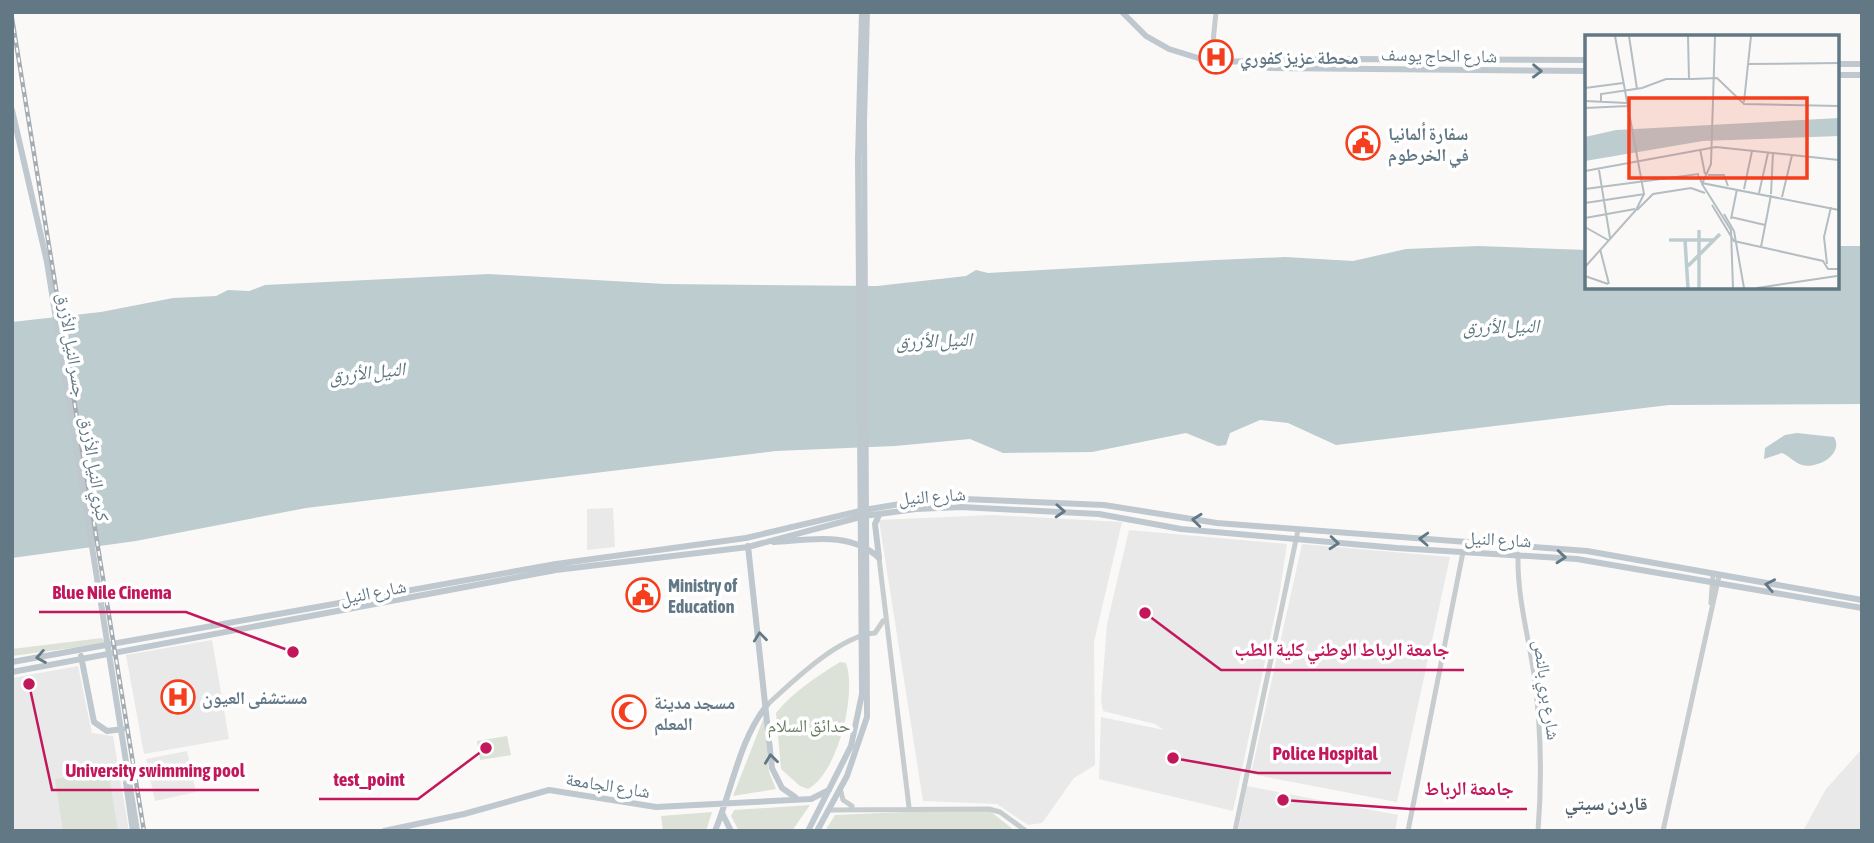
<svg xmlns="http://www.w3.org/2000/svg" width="1874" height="843" font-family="'Asap Condensed','Noto Naskh Arabic',sans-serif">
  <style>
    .built { fill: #e8e9e8 }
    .green { fill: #dce2d8 }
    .water { fill: #bdcccf }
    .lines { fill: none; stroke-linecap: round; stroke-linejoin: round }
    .minor { stroke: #c7cccf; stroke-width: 5 }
    .major { stroke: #bfc8ce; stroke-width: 6 }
    .rail-casing { stroke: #a5adb3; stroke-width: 4.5 }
    .rail { stroke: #fff; stroke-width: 2; stroke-dasharray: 5; stroke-linecap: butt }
    .oneway { stroke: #627885 }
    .labels { text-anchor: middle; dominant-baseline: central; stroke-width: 7; stroke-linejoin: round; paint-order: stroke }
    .street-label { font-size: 18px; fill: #627885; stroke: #fff }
    .poi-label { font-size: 18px; font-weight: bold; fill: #627885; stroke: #fff; text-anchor: start }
    .park-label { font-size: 18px; fill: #687b61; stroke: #fff }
    .water-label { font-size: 19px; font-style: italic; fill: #5d787e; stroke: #fff }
    .neighbourhood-label { font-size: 19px; font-weight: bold; fill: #54656f; stroke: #fff }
    .inset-river { fill: none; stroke: #bdcccf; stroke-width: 3.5 }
    .inset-road { fill: none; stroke: #b4bdc2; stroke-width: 2 }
    .view { fill: #f43e1d; fill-opacity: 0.15; stroke: #f43e1d; stroke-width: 3.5 }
    .inset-edge { fill: none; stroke: #627885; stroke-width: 3.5 }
    .leader { fill: none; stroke: #c2185b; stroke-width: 2.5 }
    .callout-dot { fill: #c2185b; stroke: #fff; stroke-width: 2.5 }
    .callout-label { font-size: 19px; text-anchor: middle; font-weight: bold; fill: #c2185b; stroke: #fff; stroke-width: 7; stroke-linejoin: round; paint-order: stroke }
  </style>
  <rect width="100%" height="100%" fill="#faf9f7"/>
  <!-- built -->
  <path class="built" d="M613,508L615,547L587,550V509Z
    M992,515L1122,522L1094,642L1095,765L1074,778L1042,823L1028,825L997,804L923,801L879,520Z
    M1129,530L1287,544L1279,596L1233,811L1099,779L1101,717L1164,730L1155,724L1103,711L1101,701L1107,624Z
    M1302,544L1450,557L1397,802L1251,774Z
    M212,640L229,739L144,754L126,655Z
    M78,666L92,733L113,736L129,831H12V678Z
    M1862,749V831H1803L1826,789Z
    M187,751L196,792L155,801L146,759Z
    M1247,786L1398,815L1395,831H1238Z"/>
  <!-- green -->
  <path class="green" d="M102,638L105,642L102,644L12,656V649Z
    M840,662L846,663C857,694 838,773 808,789L800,786L781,769L776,713C794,691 816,677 840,662Z
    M764,717L769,772L776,789L733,796Z
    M507,736L511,755L480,760L477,741Z
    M108,770L118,831H63L55,779Z
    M810,805L792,831H739L731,816L734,810Z
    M951,810L990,811L1015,831H825L835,815Z
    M712,812L706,831H663L661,816Z"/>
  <!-- water -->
  <path class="water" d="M1478,246L1587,250V287H1837V246H1862V404L1669,405L1336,445L1288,423L1260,420L1230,433L1226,445L1218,446L1186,433L1092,452L1003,453L970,439L895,446L776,451L306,508L136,541L12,558V322L101,312L173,298L216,296L228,290L249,291L265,285L489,274L665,284L877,286L966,276L976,270L988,273L1216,260L1285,257L1353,261L1406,249Z
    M1797,433L1834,437C1844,454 1818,469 1802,465C1795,463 1789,456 1782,453L1764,459L1765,448L1785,435Z"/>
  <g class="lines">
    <!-- minor -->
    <path class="minor" d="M1211,62L1216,12
      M1518,554C1517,599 1529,637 1535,681C1541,731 1542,781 1538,831
      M879,558L909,807
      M1711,603L1713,574
      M767,705C793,681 839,636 875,633L883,621
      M840,788L843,800L852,806
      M829,810L989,809L1000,812L1026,831
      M1235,831L1298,530
      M1408,831L1463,552
      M1663,831L1719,576"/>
    <!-- major -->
    <path class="major" d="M1122,12L1146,36L1169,49L1211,62L1347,59L1587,60
      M1250,63L1270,68L1587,71
      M1837,64H1862
      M1837,75H1862
      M12,110L47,262L137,831
      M879,515L875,524L879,558
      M774,542C809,540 850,531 879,558
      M748,546L772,768L782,788L795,797
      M81,656L94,722L107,731L123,729
      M12,662L556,564L746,538L864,510L906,503L964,499L1104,505L1217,523L1587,551L1862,600
      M12,672L556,570L748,547L864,516L916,509L961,507L1099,514L1181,529L1397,548L1577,559L1862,608
      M126,783L133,831
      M722,813L731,831
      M384,831L464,814L549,790L656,807L811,799L829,790
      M715,831C732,790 739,740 767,705
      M808,831L851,746L862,694L858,158L862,12
      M817,831L847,776L867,717L864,121L867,12"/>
    <defs>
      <path id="rail" d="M12,18L144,831"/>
    </defs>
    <!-- rail casing -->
    <use href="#rail" class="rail-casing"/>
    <!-- rail -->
    <use href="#rail" class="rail"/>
  </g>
  <!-- one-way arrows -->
  <defs><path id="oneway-chevron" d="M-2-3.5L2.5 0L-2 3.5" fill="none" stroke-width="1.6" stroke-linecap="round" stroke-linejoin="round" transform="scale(1.75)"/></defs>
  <g class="oneway">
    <use href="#oneway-chevron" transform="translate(1537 71) rotate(1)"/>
    <use href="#oneway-chevron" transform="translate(1060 511) rotate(3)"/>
    <use href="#oneway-chevron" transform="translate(1197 520) rotate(-174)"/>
    <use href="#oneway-chevron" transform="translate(1424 539) rotate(-177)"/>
    <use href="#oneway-chevron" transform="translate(1334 543) rotate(5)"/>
    <use href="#oneway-chevron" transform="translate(1561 557) rotate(5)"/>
    <use href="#oneway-chevron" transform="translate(1770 585) rotate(-169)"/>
    <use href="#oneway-chevron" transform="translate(760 637) rotate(-96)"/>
    <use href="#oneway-chevron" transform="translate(41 657) rotate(170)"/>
    <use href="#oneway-chevron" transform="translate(771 759) rotate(-97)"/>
  </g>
  <!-- icons -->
  <defs>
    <symbol id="hospital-ring" viewBox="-11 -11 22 22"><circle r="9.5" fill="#fff" stroke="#f43e1d" stroke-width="1.5"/><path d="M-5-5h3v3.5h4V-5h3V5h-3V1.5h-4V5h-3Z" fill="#f43e1d"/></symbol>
    <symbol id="civic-ring" viewBox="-11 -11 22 22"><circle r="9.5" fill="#fff" stroke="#f43e1d" stroke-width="1.5"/><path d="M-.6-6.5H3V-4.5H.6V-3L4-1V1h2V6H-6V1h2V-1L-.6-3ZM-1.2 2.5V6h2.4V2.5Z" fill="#f43e1d"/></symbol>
    <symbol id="mosque-ring" viewBox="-11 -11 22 22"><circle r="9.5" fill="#fff" stroke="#f43e1d" stroke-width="1.5"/><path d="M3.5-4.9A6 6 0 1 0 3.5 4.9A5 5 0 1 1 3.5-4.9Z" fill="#f43e1d"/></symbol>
  </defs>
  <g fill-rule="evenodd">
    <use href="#hospital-ring" x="1197" y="38" width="38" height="38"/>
    <use href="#civic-ring" x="1344" y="124" width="38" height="38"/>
    <use href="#civic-ring" x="624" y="576" width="38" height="38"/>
    <use href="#hospital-ring" x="159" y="678" width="38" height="38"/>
    <use href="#mosque-ring" x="610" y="693" width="38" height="38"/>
  </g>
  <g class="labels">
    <!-- street labels -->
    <g class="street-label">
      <text transform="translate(1439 55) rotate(1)">شارع الحاج يوسف</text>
      <text transform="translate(72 345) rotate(81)">جسر النيل الأزرق</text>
      <text transform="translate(95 469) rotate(81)">كبري النيل الأزرق</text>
      <text transform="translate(932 496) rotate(-4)">شارع النيل</text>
      <text transform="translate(1498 539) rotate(3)">شارع النيل</text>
      <text transform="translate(373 592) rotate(-11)">شارع النيل</text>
      <text transform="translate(1547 690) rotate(82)">شارع بري بالنص</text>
      <text transform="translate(608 785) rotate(9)">شارع الجامعة</text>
    </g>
    <!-- poi labels -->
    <g class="poi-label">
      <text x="1240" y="57">محطة عزيز كفوري</text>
      <text x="1388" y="133">سفارة ألمانيا<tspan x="1388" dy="21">في الخرطوم</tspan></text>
      <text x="668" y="585">Ministry of<tspan x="668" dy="21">Education</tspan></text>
      <text x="202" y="697">مستشفى العيون</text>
      <text x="654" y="702">مسجد مدينة<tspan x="654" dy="21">المعلم</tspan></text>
    </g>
    <!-- park labels -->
    <g class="park-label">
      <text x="809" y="725">حدائق السلام</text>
    </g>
    <!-- water labels -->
    <g class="water-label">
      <text transform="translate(1501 326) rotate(-1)">النيل الأزرق</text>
      <text transform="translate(934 340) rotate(-2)">النيل الأزرق</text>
      <text transform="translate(367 372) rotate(-6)">النيل الأزرق</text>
    </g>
    <!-- neighbourhood labels -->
    <g class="neighbourhood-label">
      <text x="1606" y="803">قاردن سيتي</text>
    </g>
  </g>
  <!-- overview -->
  <g transform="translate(1585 35)">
    <rect width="254" height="254" fill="#faf9f7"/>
    <path d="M254,83V101L118,106L0,126V102L31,95Z" fill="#bdcccf"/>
    <path class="inset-river" d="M114,195V253M84,205H128M100,205L103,253M103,231L135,199"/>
    <path class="inset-road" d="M44,1L52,54M103,1L104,44M130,1L126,129L117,149L146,195L148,253M163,29L254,28M107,44L132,43L159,69L254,71M0,53L38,48M0,66L42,68M16,67V59L57,53L81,44H110M159,67L166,1M0,73L43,71M115,114L120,139M14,135L25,203M0,136L131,112L254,125M113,140L117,148L254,175M123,140H139L143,151M0,154L114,139M159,154L167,116M174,158L183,118M186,159L188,118M197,162L207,120M0,168L60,159M127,170L149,206L238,226L243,234H254M52,175L68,159L106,153L120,158M139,179L149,196L159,253M146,182L180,190M0,183L50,174M146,184L152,154M0,192L23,205M176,212L186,160M15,214L24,249M242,229L239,202L246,172M0,232L51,175L59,159L30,1M0,241L23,249M172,253L252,241"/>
    <path class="view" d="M44,63H222V143H44Z"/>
    <rect width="254" height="254" class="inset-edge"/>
  </g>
  <!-- callouts -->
  <path class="leader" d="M293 652L186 612H39M1145 613L1221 670H1464M1173 758L1258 773H1391M29 684L52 790H259M486 748L418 799H319M1283 800L1410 809H1527"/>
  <g class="callout-dot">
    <circle cx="293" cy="652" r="7"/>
    <circle cx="1145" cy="613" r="7"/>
    <circle cx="1173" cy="758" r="7"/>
    <circle cx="29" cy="684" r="7"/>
    <circle cx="486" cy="748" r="7"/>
    <circle cx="1283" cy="800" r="7"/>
  </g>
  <g class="callout-label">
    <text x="112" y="599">Blue Nile Cinema</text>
    <text x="1342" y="656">جامعة الرباط الوطني كلية الطب</text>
    <text x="1325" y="760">Police Hospital</text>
    <text x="155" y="777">University swimming pool</text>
    <text x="369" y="786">test_point</text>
    <text x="1469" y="795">جامعة الرباط</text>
  </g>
  <!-- border -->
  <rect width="1874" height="843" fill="none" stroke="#627885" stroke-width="28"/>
</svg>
